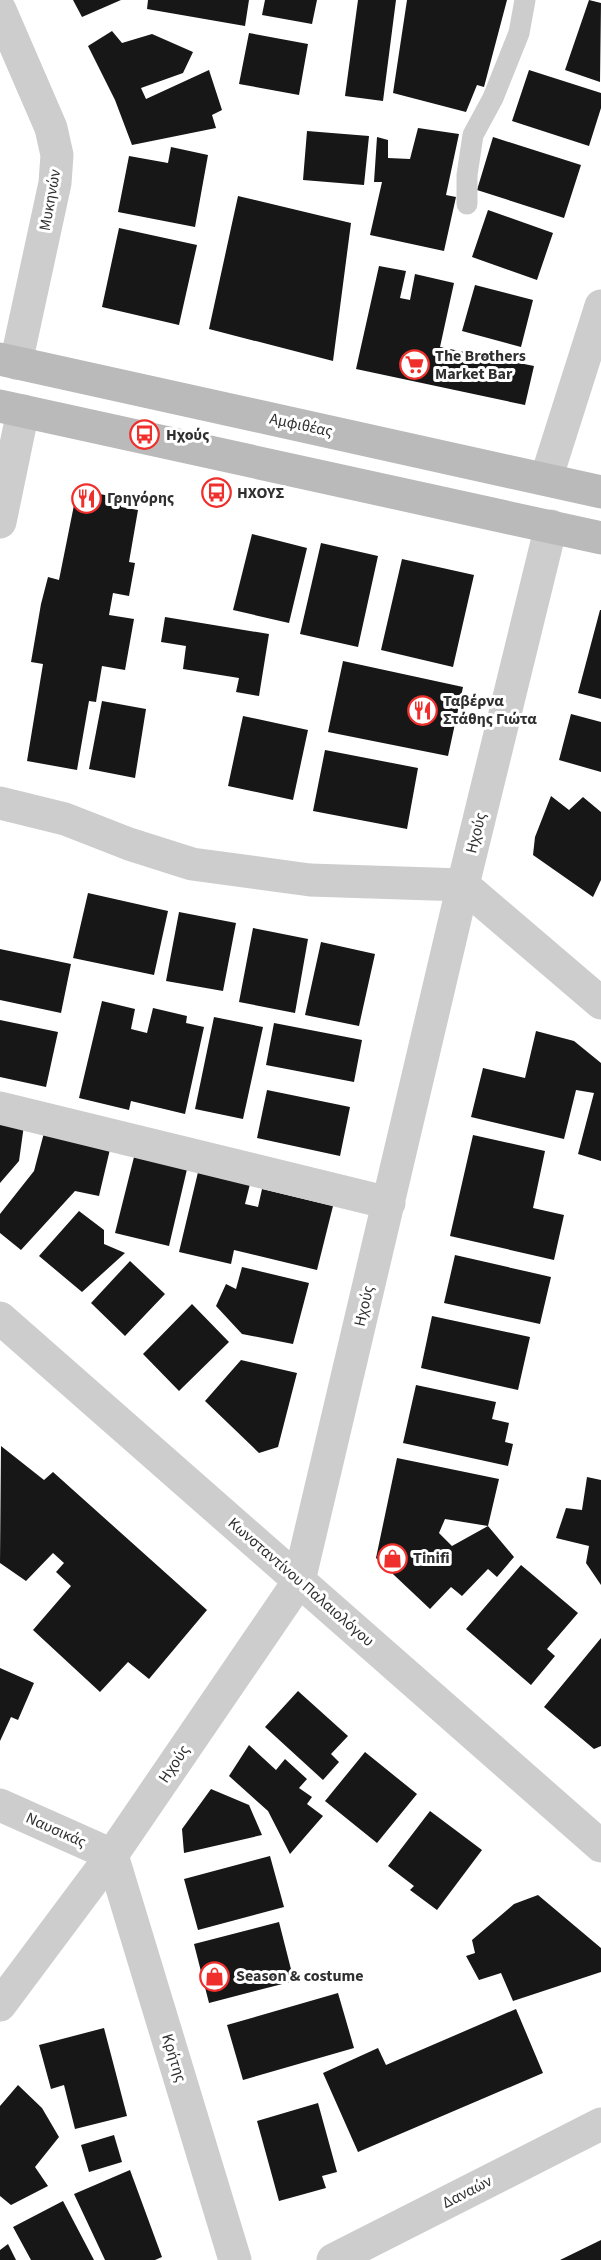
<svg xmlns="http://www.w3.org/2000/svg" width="601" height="2260" font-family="'Source Sans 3',sans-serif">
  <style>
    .building { fill: #171717 }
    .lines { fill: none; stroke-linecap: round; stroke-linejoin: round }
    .service { stroke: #cdcdcd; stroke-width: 21 }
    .pedestrian { stroke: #cdcdcd; stroke-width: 33 }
    .minor { stroke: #cdcdcd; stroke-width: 33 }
    .tertiary { stroke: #cdcdcd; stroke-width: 33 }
    .secondary { stroke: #bababa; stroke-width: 33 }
    .labels { text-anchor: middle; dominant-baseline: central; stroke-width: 6; stroke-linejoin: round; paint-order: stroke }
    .street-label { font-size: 16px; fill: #303030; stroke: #fff }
    .poi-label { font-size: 16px; font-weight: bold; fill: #303030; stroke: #fff; text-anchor: start }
  </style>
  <rect width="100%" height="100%" fill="#fff"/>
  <!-- building -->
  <path class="building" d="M73,0H121L82,17Z
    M148,0H249L245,26L147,9Z
    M265,0H317L312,24L262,15Z
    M358,0H396L383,101L345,96Z
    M407,0H507L484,87L477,85L466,112L393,93Z
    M589,0L601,3L600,82L565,70Z
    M112,31L122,43L152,34L193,52L183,73L141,88L146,99L209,70L222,110L212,115L216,128L132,145L115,100L88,46Z
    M249,33L308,44L299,95L239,84Z
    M529,70L601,93V108L589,146L512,121Z
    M418,128L459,134L446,195L456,197L444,251L370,235L382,182H374L377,137L388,140V158L410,159Z
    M307,131L369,136L364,185L303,180Z
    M493,137L581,165L564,218L477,190Z
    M171,147L208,155L195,227L118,212L129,156L168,163Z
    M238,196L351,223L333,361L209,329Z
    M488,210L553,233L537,280L472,257Z
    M119,228L197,245L179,325L102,307Z
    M379,266L406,271L400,298L410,300L415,274L454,283L440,347L534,366L525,405L356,369Z
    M475,285L533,300L521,347L462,331Z
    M77,490L122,498L121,507L138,510L129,562L135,563L129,596L113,593L109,615L134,619L125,670L102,666L96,702L89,701L77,770L27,761L43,664L31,662L41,604L48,577L59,580Z
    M252,534L307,548L289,623L233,610Z
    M321,543L378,556L358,647L300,634Z
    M402,559L474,575L453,667L381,650Z
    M600,610H601V699L578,693Z
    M165,617L269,634L259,696L236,692L239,678L183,669L186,646L161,642Z
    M343,661L463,687L448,756L328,732Z
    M102,701L146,709L135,778L89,769Z
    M571,714L601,722V772L559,760Z
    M243,716L308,730L293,800L228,786Z
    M325,750L418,768L407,829L313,811Z
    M551,796L569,810L583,797L601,812V880L593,897L533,855L535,837Z
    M88,893L168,911L154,975L73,958Z
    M179,912L236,923L223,991L166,981Z
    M253,928L308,939L295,1013L239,1002Z
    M321,942L375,954L359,1026L305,1015Z
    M0,949L71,964L61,1013L0,1000Z
    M102,1001L135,1009L131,1029L147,1033L153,1008L187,1016L186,1023L204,1027L185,1114L131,1101L129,1110L79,1098Z
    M214,1017L263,1027L243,1119L195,1109Z
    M0,1020L58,1032L46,1087L0,1077Z
    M274,1023L362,1040L354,1082L266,1065Z
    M536,1031L574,1041L601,1063V1161L578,1154L594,1093L576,1090L564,1139L471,1117L483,1068L525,1078Z
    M267,1090L350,1107L340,1156L257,1138Z
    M0,1119L24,1125L19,1161L0,1183Z
    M45,1129L111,1145L99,1196L75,1191L21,1250L0,1233V1214L34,1171Z
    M473,1135L545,1151L533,1208L564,1215L554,1260L450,1236Z
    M135,1153L188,1165L169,1246L115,1233Z
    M199,1168L251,1180L245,1204L258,1207L262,1189L333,1206L317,1270L234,1250L231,1264L179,1252Z
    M79,1211L104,1230V1244L125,1253L82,1292L39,1256Z
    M455,1255L551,1277L540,1324L444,1303Z
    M130,1261L165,1294L125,1336L91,1303Z
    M242,1267L309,1283L293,1344L242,1334L216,1306L226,1284L236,1289Z
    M192,1304L229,1342L179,1391L143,1354Z
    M432,1316L530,1337L518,1390L421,1368Z
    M241,1360L297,1373L278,1447L259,1453L205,1401Z
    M416,1385L496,1402L492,1419L509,1423L505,1442L513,1444L508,1466L403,1443Z
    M1,1446L44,1480L53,1472L207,1610L149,1679L128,1662L100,1692L33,1630L71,1586L56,1572L64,1563L53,1553L26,1581L0,1563Z
    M397,1458L499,1479L488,1526L445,1519L439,1533L452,1546L488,1526L514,1557L497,1577L488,1569L462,1596L451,1587L430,1609L376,1558Z
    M587,1477L601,1480V1585L586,1563L589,1546L556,1538L566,1508L582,1510Z
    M521,1565L578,1613L547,1649L555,1656L531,1685L466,1629Z
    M601,1638V1746L594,1749L544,1707Z
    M0,1668L34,1683L18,1720L11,1717L0,1741Z
    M298,1691L348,1736L331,1754L339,1762L323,1780L265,1727Z
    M249,1745L276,1770L285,1759L307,1779L299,1788L312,1797L307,1804L323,1816L290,1854L268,1811L229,1776Z
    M365,1752L417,1794L377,1843L325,1801Z
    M211,1789L249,1805L262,1835L184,1853L182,1829Z
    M430,1811L482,1850L437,1910L410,1890L414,1886L388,1866Z
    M270,1856L284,1907L198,1930L184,1879Z
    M538,1895L601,1948V1972L513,2001L501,1973L479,1980L466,1956L475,1953L472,1940L514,1904Z
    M279,1922L294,1981L209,2003L194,1944Z
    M338,1993L354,2048L243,2080L227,2025Z
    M516,2009L543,2073L358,2152L323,2073L378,2048L386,2065Z
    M104,2028L127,2116L75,2129L64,2085L51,2089L39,2045Z
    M18,2085L42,2108L59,2137L35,2167L48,2186L11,2205L0,2196V2106Z
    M318,2103L337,2172L322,2176L326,2188L279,2201L257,2121Z
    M114,2135L122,2162L89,2172L81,2145Z
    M130,2170L162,2257L155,2260H105L74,2194Z
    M63,2201L94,2260H31L13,2227Z
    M601,2240V2260H560Z
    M8,2244L16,2260H0V2250Z"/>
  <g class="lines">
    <!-- service -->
    <path class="service" d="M467,204V175L473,135L493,98L519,33L525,0"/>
    <!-- pedestrian -->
    <path class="pedestrian" d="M0,803L65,819L129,844L192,864L310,880L463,885"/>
    <!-- minor -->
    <path class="minor" d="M0,10L51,128L57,155L55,183L16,363
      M546,479L601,306
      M0,522L23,411
      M463,885L601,1003
      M0,1108L389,1203
      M0,1318L601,1846
      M0,2005L112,1855L299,1581L463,885L551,526
      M333,2260L601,2124"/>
    <!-- tertiary -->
    <path class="tertiary" d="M0,1805L112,1855L235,2260"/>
    <!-- secondary -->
    <path class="secondary" d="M0,359L601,492
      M0,406L601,538"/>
  </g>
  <!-- icons -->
  <defs>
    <symbol id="supermarket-ring" viewBox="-11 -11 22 22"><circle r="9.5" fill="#fff" stroke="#ef2f2b" stroke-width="1.5"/><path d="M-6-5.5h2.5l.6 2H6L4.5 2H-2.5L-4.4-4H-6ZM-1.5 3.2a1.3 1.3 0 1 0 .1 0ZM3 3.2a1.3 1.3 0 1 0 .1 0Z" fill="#ef2f2b"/></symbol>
    <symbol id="bus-ring" viewBox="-11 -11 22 22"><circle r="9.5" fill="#fff" stroke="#ef2f2b" stroke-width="1.5"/><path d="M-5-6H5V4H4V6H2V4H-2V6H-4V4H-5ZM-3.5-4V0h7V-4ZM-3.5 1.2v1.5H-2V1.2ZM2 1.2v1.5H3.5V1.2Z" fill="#ef2f2b"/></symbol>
    <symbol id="restaurant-ring" viewBox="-11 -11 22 22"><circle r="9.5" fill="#fff" stroke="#ef2f2b" stroke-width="1.5"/><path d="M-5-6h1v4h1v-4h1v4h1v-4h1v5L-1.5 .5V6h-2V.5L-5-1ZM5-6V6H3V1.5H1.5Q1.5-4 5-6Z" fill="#ef2f2b"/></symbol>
    <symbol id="shop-ring" viewBox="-11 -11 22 22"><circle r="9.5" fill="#fff" stroke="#ef2f2b" stroke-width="1.5"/><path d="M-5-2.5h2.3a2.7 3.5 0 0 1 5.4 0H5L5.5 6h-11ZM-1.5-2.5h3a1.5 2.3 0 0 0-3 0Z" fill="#ef2f2b"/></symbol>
  </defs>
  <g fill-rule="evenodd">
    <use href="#supermarket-ring" x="398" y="348" width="33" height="33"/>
    <use href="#bus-ring" x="128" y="418" width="33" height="33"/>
    <use href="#bus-ring" x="200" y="476" width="33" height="33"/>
    <use href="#restaurant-ring" x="70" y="482" width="33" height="33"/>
    <use href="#restaurant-ring" x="406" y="694" width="33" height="33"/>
    <use href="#shop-ring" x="376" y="1542" width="33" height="33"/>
    <use href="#shop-ring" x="198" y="1960" width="33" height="33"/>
  </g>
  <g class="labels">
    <!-- street labels -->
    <g class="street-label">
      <text transform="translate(50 200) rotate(-80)">Μυκηνών</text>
      <text transform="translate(301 425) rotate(12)">Αμφιθέας</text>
      <text transform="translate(476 833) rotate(-76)">Ηχούς</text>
      <text transform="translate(364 1306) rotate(-77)">Ηχούς</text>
      <text transform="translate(301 1582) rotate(41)">Κωνσταντίνου Παλαιολόγου</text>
      <text transform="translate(174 1764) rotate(-56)">Ηχούς</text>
      <text transform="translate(56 1830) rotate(24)">Ναυσικάς</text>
      <text transform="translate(174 2058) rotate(73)">Κρήτης</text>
      <text transform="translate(467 2192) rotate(-27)">Δαναών</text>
    </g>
    <!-- poi labels -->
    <g class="poi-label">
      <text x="435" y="356">The Brothers<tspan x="435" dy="18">Market Bar</tspan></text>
      <text x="166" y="435">Ηχούς</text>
      <text x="237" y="493">ΗΧΟΥΣ</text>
      <text x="107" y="498">Γρηγόρης</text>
      <text x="443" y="701">Ταβέρνα<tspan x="443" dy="18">Στάθης Γιώτα</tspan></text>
      <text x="413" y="1558">Tinifi</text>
      <text x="236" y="1976">Season &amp; costume</text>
    </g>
  </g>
</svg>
